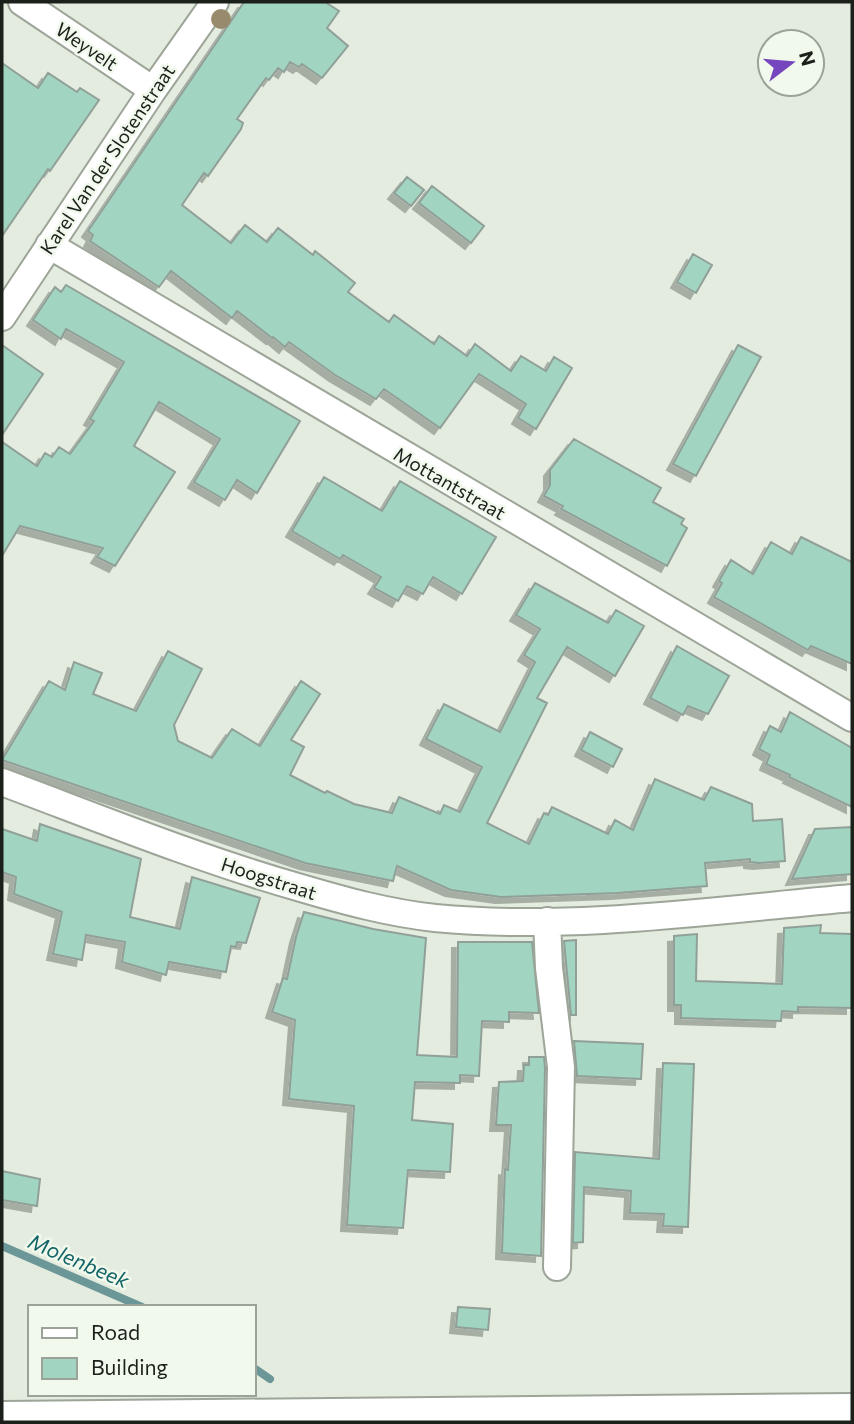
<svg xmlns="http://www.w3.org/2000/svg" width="854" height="1424" font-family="Commissioner,sans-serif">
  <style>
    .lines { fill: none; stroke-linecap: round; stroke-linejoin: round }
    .stream { stroke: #6c9798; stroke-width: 8 }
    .building { fill: #a2d5c1; stroke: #90a099; stroke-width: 2; filter: url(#shadow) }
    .minor-casing { stroke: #9ca598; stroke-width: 30 }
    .secondary-casing { stroke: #9ca598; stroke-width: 42 }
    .minor { stroke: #fff; stroke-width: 26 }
    .secondary { stroke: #fff; stroke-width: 38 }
    .tree { fill: #988a6c }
    .labels { text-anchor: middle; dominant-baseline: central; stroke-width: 5; stroke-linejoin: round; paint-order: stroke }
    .street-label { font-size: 19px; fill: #1c201b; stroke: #f0f9eb }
    .water-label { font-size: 21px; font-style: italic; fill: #126367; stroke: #f0f9eb }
  </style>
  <defs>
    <filter id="shadow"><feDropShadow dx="-6" dy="6" stdDeviation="0" flood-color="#0004"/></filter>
  </defs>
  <rect width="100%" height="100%" fill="#e3ecde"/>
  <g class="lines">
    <!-- stream -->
    <path class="stream" d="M2,1246L142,1307
      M254,1368L270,1379"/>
  </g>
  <!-- building -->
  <path class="building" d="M244,2H325L339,11L327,28L348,46L322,78L302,64L299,67L290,62L284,72L278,68L269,80L266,78L237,119L243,123L241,129L208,176L204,173L182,205L231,243L245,225L267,242L278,228L313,255L315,251L355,283L348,292L389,322L394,315L434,344L439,336L467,356L475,344L511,371L521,356L546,371L554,357L572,368L536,429L518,418L526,404L479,374L440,428L384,389L376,399L335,375L289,342L285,347L273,337L272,338L237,311L232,318L171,271L159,287L90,241L93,235L88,231Z
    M2,63L38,88L48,73L77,92L80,88L99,100L50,171L48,169L2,236Z
    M407,177L424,190L411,206L394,193Z
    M432,186L484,226L471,243L419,203Z
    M693,254L712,265L696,293L677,282Z
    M66,285L300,421L257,493L237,480L225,500L194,482L220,439L159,402L134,446L175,472L115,566L97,557L103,548L20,526L2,556V442L37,466L45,453L52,457L59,447L70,454L94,421L90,419L124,362L66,329L61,339L33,320L55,287L61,292Z
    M2,345L43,374L2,435Z
    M738,345L761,357L696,476L673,464Z
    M574,439L661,488L653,502L684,519L681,524L687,528L667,566L561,509L563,506L544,496L550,485V470Z
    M324,477L382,511L400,481L496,537L462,594L433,577L423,594L407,586L398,601L374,588L381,577L343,555L340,559L292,531Z
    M801,537L852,562V664L811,646L808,650L714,597L722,583L719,581L731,560L753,574L771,542L792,554Z
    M535,583L608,623L616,610L644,626L615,676L567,647L537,698L547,703L487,823L529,844L544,813L548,815L552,807L608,834L615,820L633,830L655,779L704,800L711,787L752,804L753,821L782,819L785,861L759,863L750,862V859L705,863L707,886L617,893L501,897L451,890L397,866L393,881L305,863L2,760L49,681L65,690L74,662L102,673L93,694L136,711L168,651L202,669L174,725L178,741L212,758L232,729L260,746L301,681L320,694L291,740L304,747L290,775L325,793L327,791L354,804L392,813L399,797L440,814L444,805L460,812L482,767L426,739L444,704L500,732L535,662L524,655L540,629L516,615Z
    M677,646L729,676L708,714L688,706L683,715L650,698Z
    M790,712L852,748V807L789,777L790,775L766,764L770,755L759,749L770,726L781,732Z
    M590,732L622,749L613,767L581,750Z
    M40,824L141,859L130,917L180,929L192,877L260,898L246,943L237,942L236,947L231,946L226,972L169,962L166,975L122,962L125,942L86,935L82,960L53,954L62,912L14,894L16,877L2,872V829L37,841Z
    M852,827V874L792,879L815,829Z
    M304,912L373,929L426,938L417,1055L457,1057L458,942H532L539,1013L509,1012V1022L482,1021L479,1076L460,1075V1083L415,1082L412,1120L453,1124L450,1172L408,1170L403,1228L347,1225L354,1106L289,1099L295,1020L272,1012L283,978L287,979L296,937Z
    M821,925L820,933L852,934V1008L798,1007V1012L782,1011L781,1021L681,1018V1005H674V936L697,934L696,981L782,984L784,928Z
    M576,940V1015H571L564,941Z
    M574,1041L643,1044L641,1079L577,1076Z
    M529,1057H544L545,1068L541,1256L502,1253L505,1169L508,1170L511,1125H496L499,1082L523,1081L524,1065H529Z
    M663,1063L694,1064L688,1227L663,1226L664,1214L630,1213L631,1191L584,1187L583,1242L573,1243L575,1152L659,1159Z
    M2,1171L40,1179L37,1206L2,1200Z
    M458,1307L490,1309L488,1330L456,1327Z"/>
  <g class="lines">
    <defs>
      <path id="minor" d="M22,2L153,90
        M49,245L852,718
        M2,317L153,90L215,2
        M2,782C101,819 199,859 301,888C345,901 389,913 435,918C571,931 717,910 852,898
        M547,921L549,968L561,1067L557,1267"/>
      <path id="secondary" d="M2,1421L852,1413"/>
    </defs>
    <!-- minor casing -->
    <use href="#minor" class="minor-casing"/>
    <!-- secondary casing -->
    <use href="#secondary" class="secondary-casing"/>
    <!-- minor -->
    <use href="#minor" class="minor"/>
    <!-- secondary -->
    <use href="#secondary" class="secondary"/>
  </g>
  <!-- trees -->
  <circle class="tree" cx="221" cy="19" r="10"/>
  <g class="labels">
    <!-- street labels -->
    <g class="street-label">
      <text transform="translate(87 46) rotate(34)">Weyvelt</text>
      <text transform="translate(107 159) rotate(-56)">Karel Van der Slotenstraat</text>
      <text transform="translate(450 483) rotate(30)">Mottantstraat</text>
      <text transform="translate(269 878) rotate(18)">Hoogstraat</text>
    </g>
    <!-- water labels -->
    <g class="water-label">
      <text transform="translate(79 1260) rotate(23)">Molenbeek</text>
    </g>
  </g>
  <!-- border -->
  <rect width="854" height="1424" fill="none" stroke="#1c201b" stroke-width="7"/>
  <!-- legend -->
  <rect x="28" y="1305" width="228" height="91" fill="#f0f9eb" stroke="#9ba298" stroke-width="2"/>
  <rect x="42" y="1328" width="35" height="10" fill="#ffffff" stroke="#9ba298" stroke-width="2"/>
  <text x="91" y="1340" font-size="21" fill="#1c201b">Road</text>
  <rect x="42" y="1358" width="35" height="21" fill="#a2d5c1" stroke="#9ba298" stroke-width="2"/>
  <text x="91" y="1375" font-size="21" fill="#1c201b">Building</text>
  <!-- north arrow -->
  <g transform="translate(791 63) rotate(74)"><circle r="33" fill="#f0f9eb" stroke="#9ba298" stroke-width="2"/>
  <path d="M0-5L12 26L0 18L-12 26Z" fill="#7546be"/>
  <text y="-10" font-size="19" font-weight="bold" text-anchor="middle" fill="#1c201b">N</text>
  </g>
</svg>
